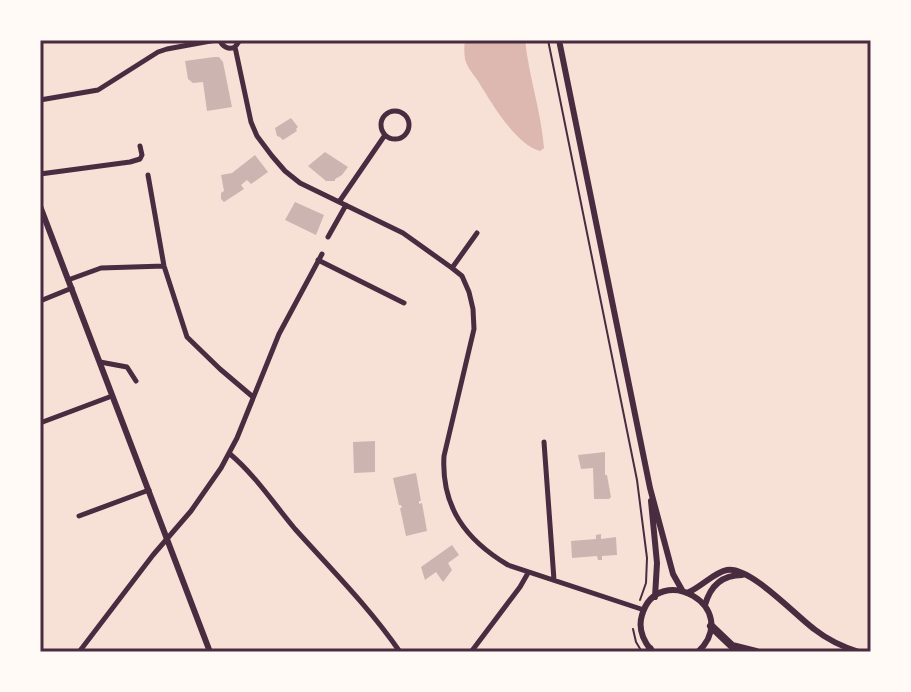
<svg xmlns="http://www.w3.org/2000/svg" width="911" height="692" font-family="Signika,sans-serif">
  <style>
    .water { fill: #dcb8b0 }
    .building { fill: #ccb4b1 }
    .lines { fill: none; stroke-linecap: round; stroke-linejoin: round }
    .path { stroke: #4a2c40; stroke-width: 2 }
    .minor { stroke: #4a2c40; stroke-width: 5 }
    .tertiary { stroke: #4a2c40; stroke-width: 6 }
    .secondary { stroke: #4a2c40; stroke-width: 6 }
    .motorway { stroke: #4a2c40; stroke-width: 8 }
    .neatline { fill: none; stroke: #4a2c40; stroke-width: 3 }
  </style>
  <rect width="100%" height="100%" fill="#f7e1d7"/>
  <!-- water -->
  <path class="water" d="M465,40H525C529,77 541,111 544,148L540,151C515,144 491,102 478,81C473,74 467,67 465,59C464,52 464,46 465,40Z"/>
  <!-- building -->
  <path class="building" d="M214,57H219L223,62L232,107L207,111L203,82L193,83L188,79L185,61Z
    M291,118L298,127L296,129L297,131L283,140L280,137L277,136L275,128Z
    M325,152L348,167L342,175L335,179V181H326L308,166Z
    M255,155L268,172L251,184L247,180L241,185L244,189L224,202L221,199V193L224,191L221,175L232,173Z
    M295,202L324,215L316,235L285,220Z
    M375,441V472L354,473L353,442Z
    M605,452V475H607L611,497L609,499H594L593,468L581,469L578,455Z
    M416,473L421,501H419V504L422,503L427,531L406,536L400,508H402L401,505H399L393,478Z
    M601,534V539L616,537L617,555L602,556V560H598L597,556L572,558L571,541L596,539V535Z
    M452,545L459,555L448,563L452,570L443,582L436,572L425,580L421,567Z"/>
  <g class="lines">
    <!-- path -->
    <path class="path" d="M548,40L637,480L647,558L646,583L640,600
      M633,629L636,642L642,652"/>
    <!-- minor -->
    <path class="minor" d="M220,40C222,47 229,50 235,47L240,40
      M235,47L251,122L257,136L272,156L285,171L300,183L403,233L452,268L462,276L469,292L473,309L474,329L444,456C441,507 466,540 508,565L644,610
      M40,100L98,90L158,52L167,49L216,40
      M381 125a14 14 0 1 1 28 0a14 14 0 1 1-28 0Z
      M40,174L130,162L140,159L142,155L140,146
      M148,175L164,266L187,337L220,369L253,397
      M339,202L385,135
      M328,237L346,205
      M318,260L404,303
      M452,268L477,233
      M68,280L101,268L164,266
      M40,301L72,288
      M100,362L127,367L136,381
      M40,423L112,396
      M544,442L554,580
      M230,454C255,475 274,504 295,529C331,569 369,607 400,652
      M79,516L149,490
      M79,652L153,555L191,511L221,468L237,438L279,334L322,254
      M471,652L520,587L528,573"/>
    <!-- tertiary -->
    <path class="tertiary" d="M40,206L210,652
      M689,592C702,586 715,572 727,570C750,566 795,615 814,629C828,640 843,647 859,652
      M705,605C710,587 721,575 742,575"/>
    <!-- secondary -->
    <path class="secondary" d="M559,40L650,488L673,574L682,590
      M651,501L657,563L655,597
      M651,650C642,639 638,628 642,615C658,560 744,607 698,652"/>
    <!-- motorway -->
    <path class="motorway" d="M711,626L732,646L756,652
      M650,649L651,652"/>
  </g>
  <!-- border -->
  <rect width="911" height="692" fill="none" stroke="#fffaf5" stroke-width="84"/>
  <rect x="42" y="42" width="827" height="608" class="neatline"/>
</svg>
